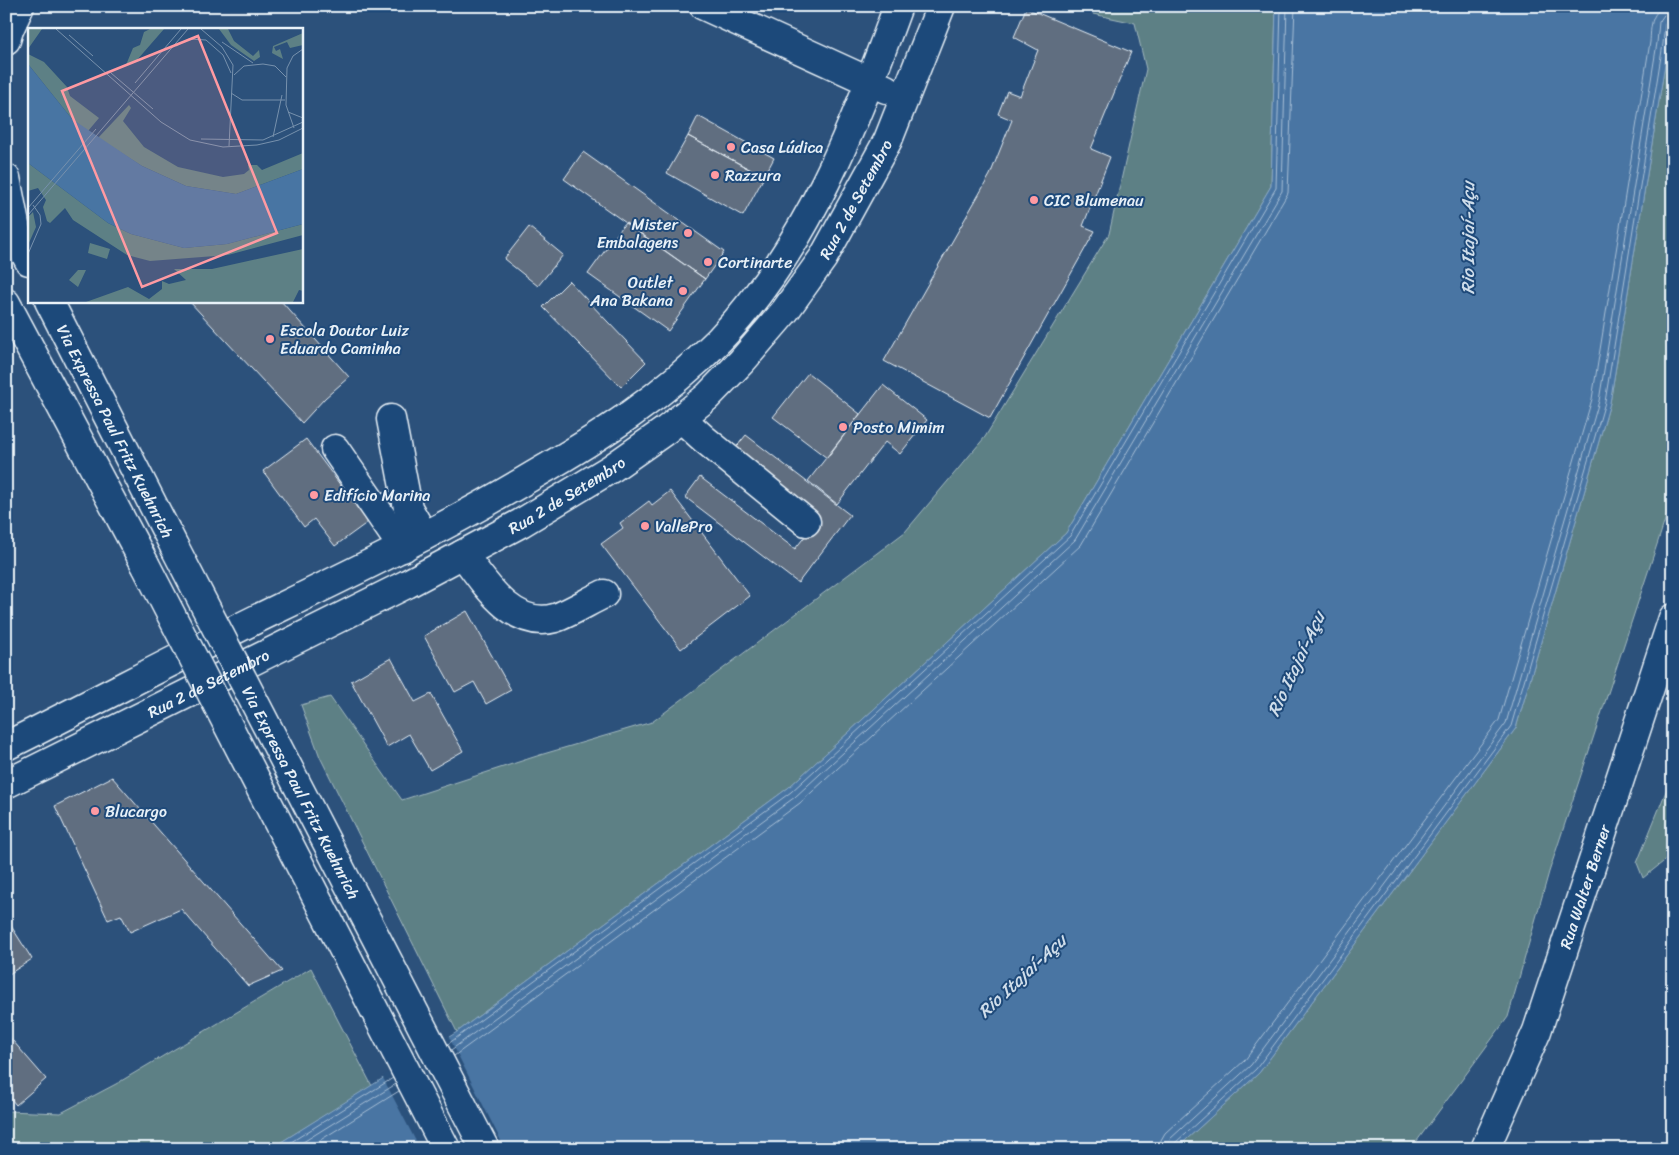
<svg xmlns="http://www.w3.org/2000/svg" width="1679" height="1155" font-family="Sriracha,sans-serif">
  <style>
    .green { fill: #5d8085; stroke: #a2b8be }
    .water { fill: #4875a3; stroke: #88a7c5 }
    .pier { fill: #2c517b }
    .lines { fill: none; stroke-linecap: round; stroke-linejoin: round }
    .shore { stroke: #a8bfd6; stroke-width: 1 }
    .building { fill: #606e80; stroke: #e8f1f8 }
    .minor-casing { stroke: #e8f1f8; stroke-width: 31 }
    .major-casing { stroke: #e8f1f8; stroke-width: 31 }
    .minor { stroke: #1f4a7a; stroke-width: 28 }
    .major { stroke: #1f4a7a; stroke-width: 28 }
    .major-bridge-casing { stroke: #e8f1f8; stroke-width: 31; stroke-linecap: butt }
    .major-bridge { stroke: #1f4a7a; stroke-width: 28 }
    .poi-dot { fill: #ff9aa2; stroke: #1f4a7a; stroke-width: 2 }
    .labels { text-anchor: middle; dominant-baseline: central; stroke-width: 4; stroke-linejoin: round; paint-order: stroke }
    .poi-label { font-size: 16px; fill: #e8f1f8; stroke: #1f4a7a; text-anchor: start }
    .street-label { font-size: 16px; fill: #e8f1f8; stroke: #1f4a7a }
    .water-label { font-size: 18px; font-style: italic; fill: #d0deeb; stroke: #1f4a7a }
    .inset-road { fill: none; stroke: #7791ad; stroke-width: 1 }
    .view { fill: #ff9aa2; fill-opacity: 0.15; stroke: #ff9aa2; stroke-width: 2.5 }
    .inset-edge { fill: none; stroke: #e8f1f8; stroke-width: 2.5 }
  </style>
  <rect width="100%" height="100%" fill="#2c517b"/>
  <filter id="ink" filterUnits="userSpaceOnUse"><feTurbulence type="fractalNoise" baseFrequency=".02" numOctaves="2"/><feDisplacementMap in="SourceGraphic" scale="10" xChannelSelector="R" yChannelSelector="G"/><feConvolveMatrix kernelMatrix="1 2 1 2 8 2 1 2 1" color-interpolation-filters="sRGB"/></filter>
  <g filter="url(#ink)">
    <!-- green -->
    <path class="green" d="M1096,6H1276L1271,186L1066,533L788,788L457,1032L320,757L301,705L330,697L402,800L540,755L652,722L905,532L985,437L1109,234L1146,69L1135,23L1093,14Z
      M1672,6L1673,496L1549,872L1508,1017L1411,1149H1176L1259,1073L1516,728L1610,403L1668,45Z
      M1673,774V854L1643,878L1637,863Z
      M311,968L372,1086L270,1149H6V1111L61,1113L116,1084Z"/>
    <!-- water -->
    <path class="water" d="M1276,6H1672L1668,45L1610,403L1516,728L1259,1073L1176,1149H270L457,1032L788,788L1066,533L1271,186Z"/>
    <!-- pier -->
    <path class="pier" d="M448,1035L505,1149H420L382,1076Z"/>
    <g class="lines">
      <!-- shore -->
      <path class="shore" d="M448,1044L791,792L1070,536L1276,188L1281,6
        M451,1050L795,797L1075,540L1282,191L1287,6
        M454,1056L800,803L1081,545L1288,193L1295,6
        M280,1149L393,1078
        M292,1149L396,1084
        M306,1149L399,1091
        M1159,1149L1161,1140L1165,1133L1245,1060L1499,720L1592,399L1650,42C1651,28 1650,13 1665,6
        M1167,1149L1170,1139L1251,1065L1506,723L1599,401L1657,43L1659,22L1664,15L1673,13
        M1173,1149L1175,1143L1256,1069L1511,726L1605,402L1663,44L1665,24L1668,20L1673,19"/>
    </g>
    <!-- building -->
    <path class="building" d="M1026,8L1131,52L1091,149L1110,157L1083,226L1095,231L990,418L884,361L990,175L1012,120L998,114L1007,91L1020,96L1038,50L1014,37Z
      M698,116L774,158L764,177L688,136Z
      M688,136L764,177L743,216L667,173Z
      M583,152L724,252L705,279L564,179Z
      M625,223L705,279L668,331L588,274Z
      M529,227L563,255L538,286L504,259Z
      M569,281L646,362L621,387L543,307Z
      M189,301H281L349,377L325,398L302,423Z
      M808,373L860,414L827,458L773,417Z
      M883,385L927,420L900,454L885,442L837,504L808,481Z
      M746,435L850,515L798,583L685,497L700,477L795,549L817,521L730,455Z
      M306,439L368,522L335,546L314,519L304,527L263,471Z
      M670,491L750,596L681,649L601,544L623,528L620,523L649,501L652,505Z
      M467,611L511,690L486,704L474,682L455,692L424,636Z
      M391,658L415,702L431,694L463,751L430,770L409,734L387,747L351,681Z
      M112,777L282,971L248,986L181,909L130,932L121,915L108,920L55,806Z
      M6,918L32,959L6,976Z
      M6,1033L46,1079L16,1105L6,1093Z"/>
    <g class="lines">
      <defs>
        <g id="minor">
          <path d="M681,418L704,439L806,522"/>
          <path d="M391,419L408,508L424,536"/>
          <path d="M335,449L403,548"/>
          <path d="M463,554C484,582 513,630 555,618C570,613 589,601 604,594"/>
          <path id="s1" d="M1485,1149L1537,1031L1673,618"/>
        </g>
        <g id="major">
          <path d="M704,6L886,89"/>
          <path d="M6,40L9,30L20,6"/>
          <path d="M6,178L18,240"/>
          <path d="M9,223L29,261"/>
          <path id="s2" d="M49,301L175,548"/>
          <path d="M6,303L145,564"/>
          <path d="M6,746C95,702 182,655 271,612C360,569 449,526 534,475C600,437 665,395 719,340C807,248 855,124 898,6"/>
          <path id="s3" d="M6,784L407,584L521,523L612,468L666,430L707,397L742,361L785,311L823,258L888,140L941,6"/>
        </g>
      </defs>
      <!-- minor casing -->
      <use href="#minor" class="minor-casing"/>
      <!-- major casing -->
      <use href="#major" class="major-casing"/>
      <!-- minor -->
      <use href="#minor" class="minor"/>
      <!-- major -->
      <use href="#major" class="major"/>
      <defs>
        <g id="major-bridge">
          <path id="s4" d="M175,548L485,1149"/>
          <path d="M145,564L446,1149"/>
        </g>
      </defs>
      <!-- major-bridge casing -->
      <use href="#major-bridge" class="major-bridge-casing"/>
      <!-- major-bridge -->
      <use href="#major-bridge" class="major-bridge"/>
    </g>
  </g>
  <!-- markers -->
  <g class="poi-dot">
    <circle cx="731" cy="147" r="5"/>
    <circle cx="715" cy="175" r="5"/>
    <circle cx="1034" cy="200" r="5"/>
    <circle cx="688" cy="233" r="5"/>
    <circle cx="708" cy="262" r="5"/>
    <circle cx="683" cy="291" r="5"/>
    <circle cx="270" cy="339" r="5"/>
    <circle cx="843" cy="427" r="5"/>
    <circle cx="314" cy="495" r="5"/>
    <circle cx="645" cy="526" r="5"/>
    <circle cx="95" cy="811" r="5"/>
  </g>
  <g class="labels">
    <!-- poi labels -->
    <g class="poi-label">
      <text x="741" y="147">Casa Lúdica</text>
      <text x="725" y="175">Razzura</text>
      <text x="1044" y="200">CIC Blumenau</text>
      <text x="678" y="224" text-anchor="end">Mister<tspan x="678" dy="18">Embalagens</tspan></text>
      <text x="718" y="262">Cortinarte</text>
      <text x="673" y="282" text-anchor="end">Outlet<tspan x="673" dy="18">Ana Bakana</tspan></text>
      <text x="280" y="330">Escola Doutor Luiz<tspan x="280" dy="18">Eduardo Caminha</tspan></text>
      <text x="853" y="427">Posto Mimim</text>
      <text x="324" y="495">Edifício Marina</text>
      <text x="655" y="526">VallePro</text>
      <text x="105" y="811">Blucargo</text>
    </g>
    <!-- street labels -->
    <g class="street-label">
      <text stroke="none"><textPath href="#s3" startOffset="1051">Rua 2 de Setembro</textPath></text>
      <text stroke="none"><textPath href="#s2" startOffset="146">Via Expressa Paul Fritz Kuehnrich</textPath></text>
      <text stroke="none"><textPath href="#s3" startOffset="631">Rua 2 de Setembro</textPath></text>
      <text stroke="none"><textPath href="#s3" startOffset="226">Rua 2 de Setembro</textPath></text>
      <text stroke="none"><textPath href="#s4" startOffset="275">Via Expressa Paul Fritz Kuehnrich</textPath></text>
      <text stroke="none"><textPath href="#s1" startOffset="281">Rua Walter Berner</textPath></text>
    </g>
    <!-- water labels -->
    <g class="water-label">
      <text transform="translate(1468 238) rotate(-90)">Rio Itajaí-Açu</text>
      <text transform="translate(1296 664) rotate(-65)">Rio Itajaí-Açu</text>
      <text transform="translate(1022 976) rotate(-43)">Rio Itajaí-Açu</text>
    </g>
  </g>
  <!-- overview -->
  <g transform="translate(28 28)">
    <rect width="275" height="275" fill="#2c517b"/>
    <path d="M0,1H14L0,21ZM122,1H136L109,32L98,37L105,20L112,17L116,4ZM191,1H200L206,13L225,28L231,22L232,29L226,33L203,17ZM275,5V17L262,20L259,14L246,19L248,23L252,21L255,31L244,25L245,18ZM0,26L16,34L39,59L42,68L71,90L60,103L44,91L0,36ZM101,77L103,80L95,93L116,119L150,139L195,149L216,146L221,142L220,137H229L234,142L275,125V141L208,166L158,158L114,138L70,110ZM0,135L80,195L103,206L156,220L199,216L275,196V207L200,227L122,233L99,227L45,192L37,180L22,195L19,193L15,179L18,172L10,160L0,163ZM5,184L8,199L0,217V189ZM62,215L82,221L79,231L60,225ZM275,221V263L271,262L265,274H58L100,259L121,271L134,261V253L141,256L158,252L146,241H184ZM50,242H58L50,259L41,252Z" fill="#5d8085"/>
    <path d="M0,36L44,91L114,138L158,158L208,166L275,141V196L199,216L156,220L103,206L80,195L0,135Z" fill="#4875a3"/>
    <path class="inset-road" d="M28,1L133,94L162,112L195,119L229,117L251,112L275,100M173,1L194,19L205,37L201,118M41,7L65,28M194,14L225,35M148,18L161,11L178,12L195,27L203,45M83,45L125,81M206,47L216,38L235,36L247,38L258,49M107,55L153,1M203,65L214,72H257M260,84L275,90M266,100L258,77L259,40L265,28L275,21M245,109L254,67M173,111L235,112L275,94M0,180L68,101M0,187L160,1M0,226L13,196L12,187L5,177"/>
    <path class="view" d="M170,8L249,205L114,259L34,63Z"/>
    <rect width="275" height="275" class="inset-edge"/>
  </g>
  <!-- margin -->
  <rect width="1679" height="1155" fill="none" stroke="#1f4a7a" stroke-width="25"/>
  <rect x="12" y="12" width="1654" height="1130" fill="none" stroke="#e8f1f8" stroke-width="2" filter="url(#ink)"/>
</svg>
